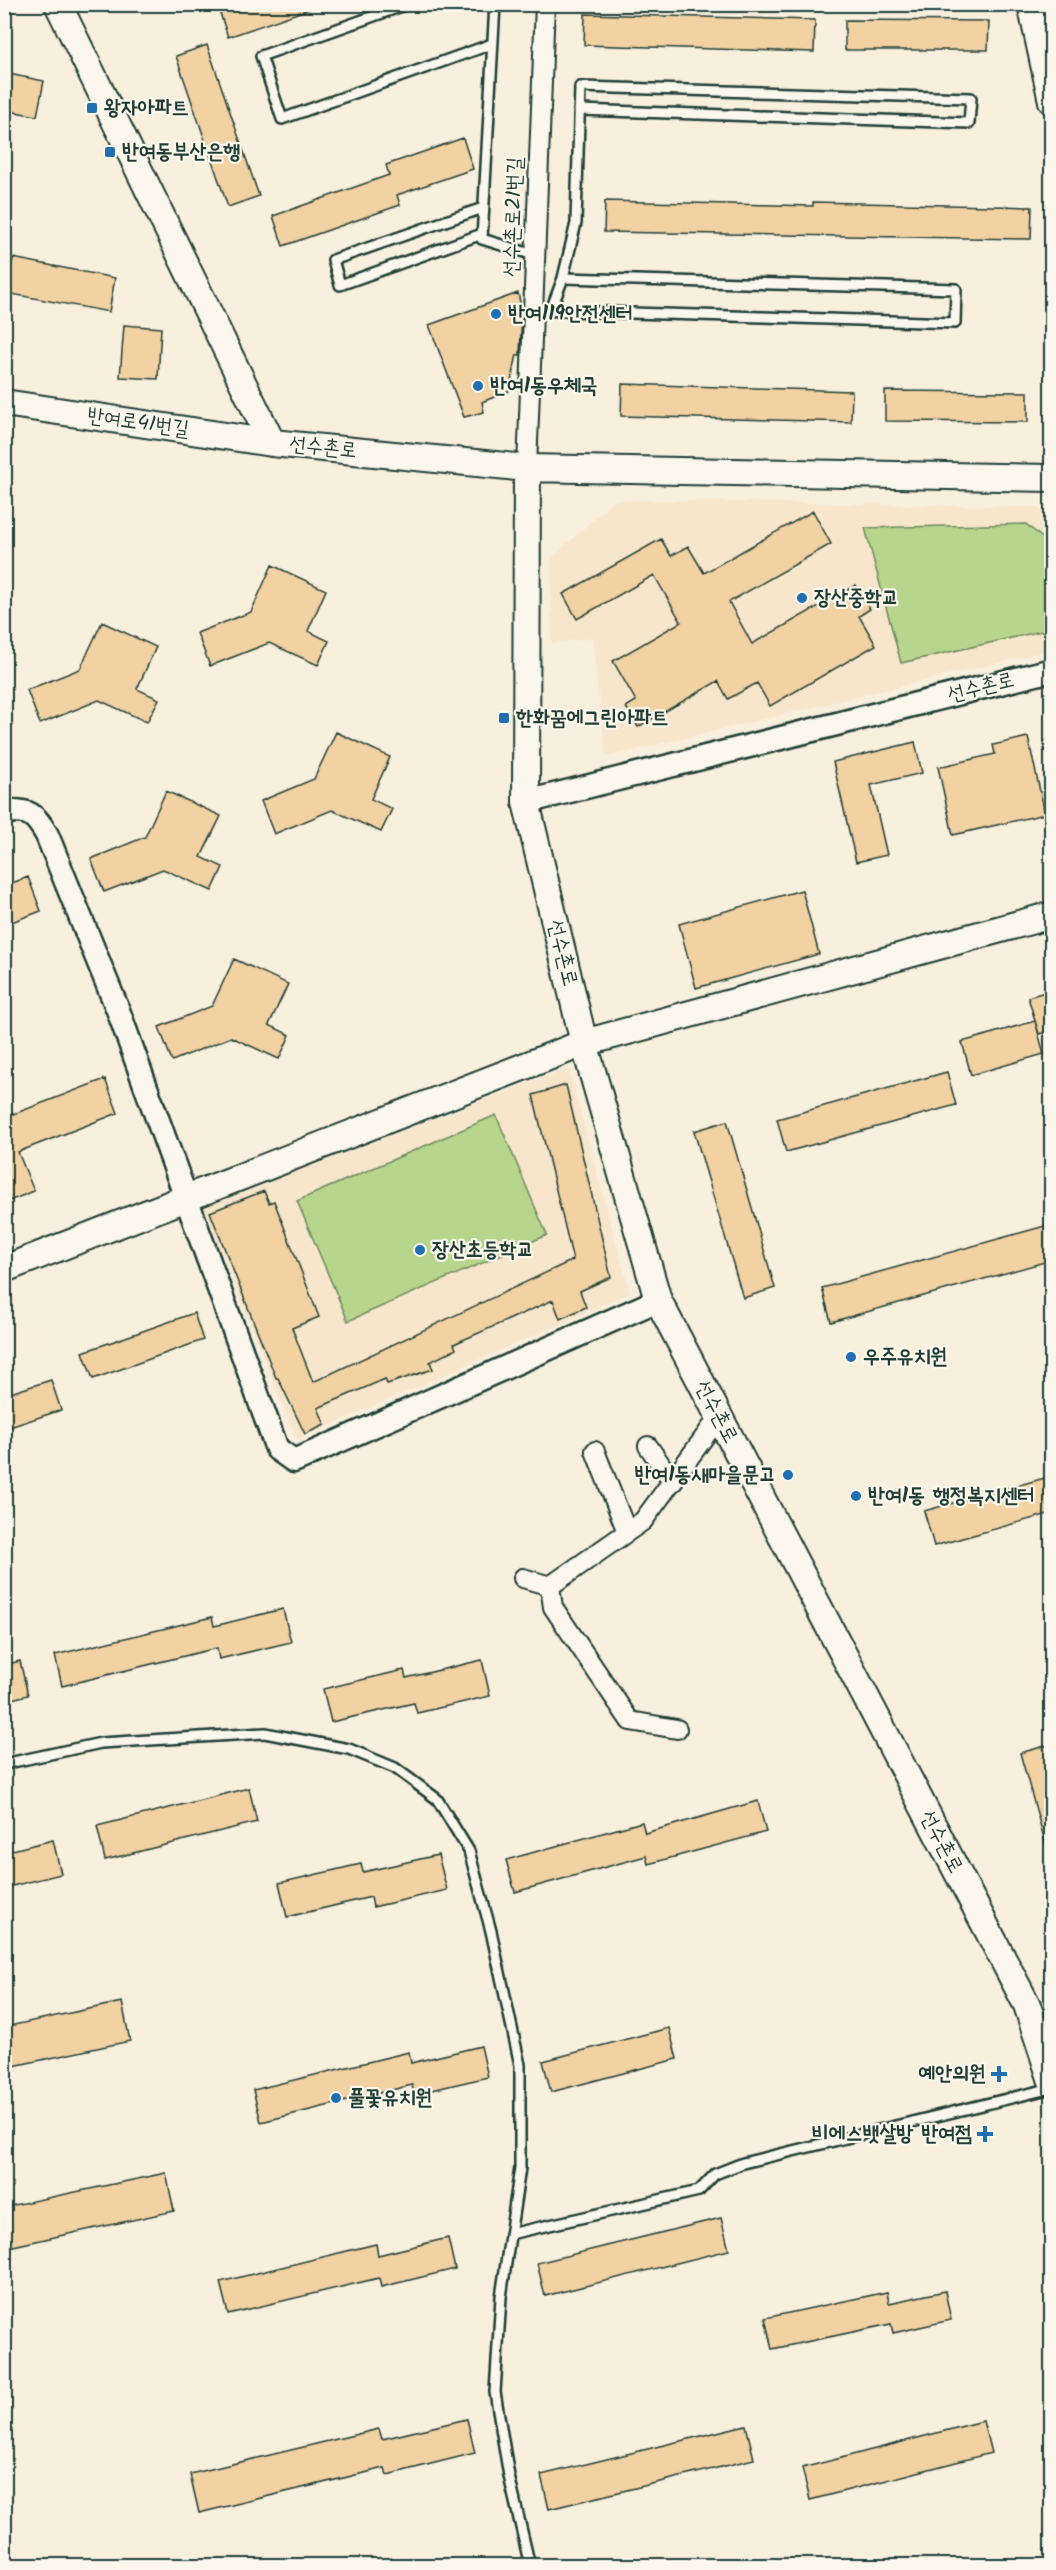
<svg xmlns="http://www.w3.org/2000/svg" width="1056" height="2570" font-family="Kalam,'Poor Story',sans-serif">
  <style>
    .built { fill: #f7e6cc }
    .green { fill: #b8d58d; stroke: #6c8960; stroke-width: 1.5 }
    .building { fill: #f2d1a3; stroke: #1f3d34; stroke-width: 1.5 }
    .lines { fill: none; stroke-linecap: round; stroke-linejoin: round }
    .service-casing { stroke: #1f3d34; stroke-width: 14 }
    .minor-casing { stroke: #1f3d34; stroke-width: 22 }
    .tertiary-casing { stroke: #1f3d34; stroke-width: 27 }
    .secondary-casing { stroke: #1f3d34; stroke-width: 30 }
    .service { stroke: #fbf7ec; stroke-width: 9 }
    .minor { stroke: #fbf7ec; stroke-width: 18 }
    .tertiary { stroke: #fbf7ec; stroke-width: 22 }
    .secondary { stroke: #fbf7ec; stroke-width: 26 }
    .poi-dot { fill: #1f6fb2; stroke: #fbf7ec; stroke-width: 2 }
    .labels { text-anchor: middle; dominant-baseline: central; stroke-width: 4.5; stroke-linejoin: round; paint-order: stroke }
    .poi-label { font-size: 21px; font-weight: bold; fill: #1f3d34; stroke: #fbf7ec; text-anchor: start }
    .street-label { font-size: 21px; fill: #1f3d34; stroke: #fbf7ec }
  </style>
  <rect width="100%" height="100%" fill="#f9efdd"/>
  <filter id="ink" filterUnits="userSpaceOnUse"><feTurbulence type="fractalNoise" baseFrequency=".0167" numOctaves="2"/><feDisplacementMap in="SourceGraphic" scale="12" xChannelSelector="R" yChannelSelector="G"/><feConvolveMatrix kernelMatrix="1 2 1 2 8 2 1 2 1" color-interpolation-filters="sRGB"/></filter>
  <g filter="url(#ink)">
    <!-- built -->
    <path class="built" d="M614,500L1037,507L1051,520V650L606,757L592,638L552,643L551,559Z
      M568,1068L630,1293L297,1440L203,1207Z"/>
    <!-- green -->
    <path class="green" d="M1026,524L1051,545V629L901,663L865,528Z
      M496,1115L547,1235L348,1321L297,1201Z"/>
    <!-- building -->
    <path class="building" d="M217,4H315V7L228,37Z
      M585,14L815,20L814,52L584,45Z
      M845,20L989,21L988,50H845Z
      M207,45L259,196L228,207L176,56Z
      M4,73L44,81L37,116L4,110Z
      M463,138L473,169L397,195L400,205L283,246L273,216L389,175L386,165Z
      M605,201L813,206V202L1032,207L1031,239L604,232Z
      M13,258L115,278L109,312L6,293Z
      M518,293L522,311L520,355H517L509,391L482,402L484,412L464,417L429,325Z
      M124,325L161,328L158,379L120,377Z
      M622,384L852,391L851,422L621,416Z
      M885,391L1028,392V422L885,421Z
      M813,511L831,544L729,602L752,644L856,585L870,609L859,616L876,645L770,706L757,683L728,699L718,681L638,727L626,707L636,701L613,661L681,622L654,575L577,619L563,594L661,539L671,556L688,546L704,573Z
      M272,565L326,590L308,631L329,641L318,665L269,643L210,666L197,633L251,612Z
      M102,622L156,647L137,689L159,699L147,722L99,700L40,724L27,690L80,669Z
      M336,732L390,757L371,799L392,809L381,832L332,810L274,834L261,801L314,779Z
      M1028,737L1045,814L953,835L938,767L995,754L993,745Z
      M915,742L922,773L871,785L887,855L856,862L833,762Z
      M166,791L221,816L201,857L223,867L212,891L163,869L104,892L91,859L145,837Z
      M28,877L41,911L4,925V886Z
      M802,890L819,954L696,988L679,924Z
      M234,959L288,984L269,1025L290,1035L279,1059L231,1037L172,1061L159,1027L212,1006Z
      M1052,990V1030L1039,1034L1028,997Z
      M1035,1021L1044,1054L971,1075L962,1042Z
      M947,1072L956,1105L786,1152L777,1119Z
      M105,1079L118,1113L18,1152L34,1191L4,1203V1110L14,1114Z
      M566,1085L611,1277L580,1291L586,1307L560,1319L553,1300L454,1344L456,1349L430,1362L433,1369L387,1384L385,1379L318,1408L325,1425L305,1434L278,1378H276L210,1212L264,1191L269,1203L274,1201L319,1317L292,1328L313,1382L573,1260L533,1095Z
      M727,1121L775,1288L743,1298L694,1131Z
      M1052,1224V1260L831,1322L822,1288Z
      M194,1313L203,1340L93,1379L83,1352Z
      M51,1380L61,1410L4,1429V1395Z
      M1052,1476V1513L934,1546L924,1511Z
      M283,1609L291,1642L219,1659L217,1648L62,1686L55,1655L212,1617L214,1626Z
      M482,1660L490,1696L417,1713L414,1703L331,1722L323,1689L404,1670L406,1678Z
      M20,1661L28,1695L4,1701V1665Z
      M1052,1744V1848L1047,1849L1020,1753Z
      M249,1788L257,1822L105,1860L97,1826Z
      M758,1801L766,1832L648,1864L646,1856L515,1892L506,1860L642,1822L645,1833Z
      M53,1840L61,1874L4,1888V1852Z
      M438,1855L447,1890L373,1907L371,1897L287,1917L279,1883L361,1864L363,1872Z
      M122,2002L130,2041L4,2068V2027Z
      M669,2028L677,2059L551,2092L543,2061Z
      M481,2046L488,2077L414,2094L412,2085L261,2122L253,2090L409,2052L411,2063Z
      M166,2173L174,2211L4,2248V2207Z
      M721,2218L729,2250L545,2296L537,2263Z
      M448,2238L455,2269L381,2287L379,2278L228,2314L220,2282L376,2244L378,2255Z
      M945,2291L951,2320L893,2333L891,2324L772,2349L765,2318L887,2292L889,2303Z
      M467,2419L475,2453L387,2475L385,2468L199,2513L190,2474L379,2429L382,2439Z
      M983,2421L991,2453L810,2500L802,2468Z
      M746,2425L754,2459L549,2509L541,2475Z"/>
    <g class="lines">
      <defs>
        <path id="service" d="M408,4L261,56L282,119L492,44
          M495,4L482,239L534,255
          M482,234L340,285L333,260L483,208
          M563,278L576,223L580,87L971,98L969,123L579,110
          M533,310L955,323L956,289L563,278L551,310
          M4,1764L101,1743L265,1733L349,1749L395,1768L437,1799L469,1851L491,1931L520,2065V2168L501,2297L495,2392L509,2476L530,2566
          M510,2234L699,2191L715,2174L743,2163L1052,2088"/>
        <path id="minor" d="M527,468L545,4
          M648,1446L673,1482
          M595,1451L627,1532
          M523,1578L550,1586L643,1521L719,1417
          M550,1586L553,1607L630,1721L677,1729"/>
        <path id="tertiary" d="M526,802L1052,670
          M4,812C29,809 35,814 47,835L118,1010L277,1449L294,1461L658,1300"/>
        <path id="secondary" d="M58,4L272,443
          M1031,4L1052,101
          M4,403L272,443L527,468L1052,478
          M527,468L526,802L584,1043L658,1300L1027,2005L1052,2081
          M4,1269L584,1043L1052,915"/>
      </defs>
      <!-- service casing -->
      <use href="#service" class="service-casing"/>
      <!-- minor casing -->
      <use href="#minor" class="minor-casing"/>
      <!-- tertiary casing -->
      <use href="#tertiary" class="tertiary-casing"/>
      <!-- secondary casing -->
      <use href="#secondary" class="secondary-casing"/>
      <!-- service -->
      <use href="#service" class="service"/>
      <!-- minor -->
      <use href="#minor" class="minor"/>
      <!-- tertiary -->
      <use href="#tertiary" class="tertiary"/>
      <!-- secondary -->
      <use href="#secondary" class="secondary"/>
    </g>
  </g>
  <!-- markers -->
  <g class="poi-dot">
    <rect x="86" y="102" width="12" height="12" rx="3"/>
    <rect x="104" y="146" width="12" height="12" rx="3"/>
    <circle cx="496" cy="314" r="6"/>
    <circle cx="478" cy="386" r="6"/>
    <circle cx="802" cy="598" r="6"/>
    <rect x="498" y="712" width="12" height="12" rx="3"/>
    <circle cx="420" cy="1250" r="6"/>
    <circle cx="851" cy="1357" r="6"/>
    <circle cx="788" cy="1475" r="6"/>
    <circle cx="856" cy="1496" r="6"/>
    <path d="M996 2065h6v6h6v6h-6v6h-6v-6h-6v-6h6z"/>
    <circle cx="336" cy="2098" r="6"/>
    <path d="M982 2125h6v6h6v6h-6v6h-6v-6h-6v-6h6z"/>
  </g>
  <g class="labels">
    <!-- poi labels -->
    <g class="poi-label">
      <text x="104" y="108">왕자아파트</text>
      <text x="122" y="152">반여동부산은행</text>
      <text x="508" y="314">반여119안전센터</text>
      <text x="490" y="386">반여1동우체국</text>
      <text x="814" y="598">장산중학교</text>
      <text x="516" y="718">한화꿈에그린아파트</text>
      <text x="432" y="1250">장산초등학교</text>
      <text x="863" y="1357">우주유치원</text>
      <text x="776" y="1475" text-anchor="end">반여1동새마을문고</text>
      <text x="868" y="1496">반여1동 행정복지센터</text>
      <text x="986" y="2074" text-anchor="end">예안의원</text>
      <text x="348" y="2098">풀꽃유치원</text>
      <text x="972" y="2134" text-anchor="end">비에스뱃살방 반여점</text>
    </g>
    <!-- street labels -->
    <g class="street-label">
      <text transform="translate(514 217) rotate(-88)">선수촌로21번길</text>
      <text transform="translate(138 423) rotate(8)">반여로41번길</text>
      <text transform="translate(323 448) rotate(6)">선수촌로</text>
      <text transform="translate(981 688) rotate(-14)">선수촌로</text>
      <text transform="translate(562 953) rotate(76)">선수촌로</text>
      <text transform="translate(716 1412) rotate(62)">선수촌로</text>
      <text transform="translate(941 1842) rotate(62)">선수촌로</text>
    </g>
  </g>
  <!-- margin -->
  <rect width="1056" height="2570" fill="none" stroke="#fbf7ec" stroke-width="24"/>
  <rect x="12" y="12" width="1032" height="2546" fill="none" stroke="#1f3d34" stroke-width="2" filter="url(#ink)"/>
</svg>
